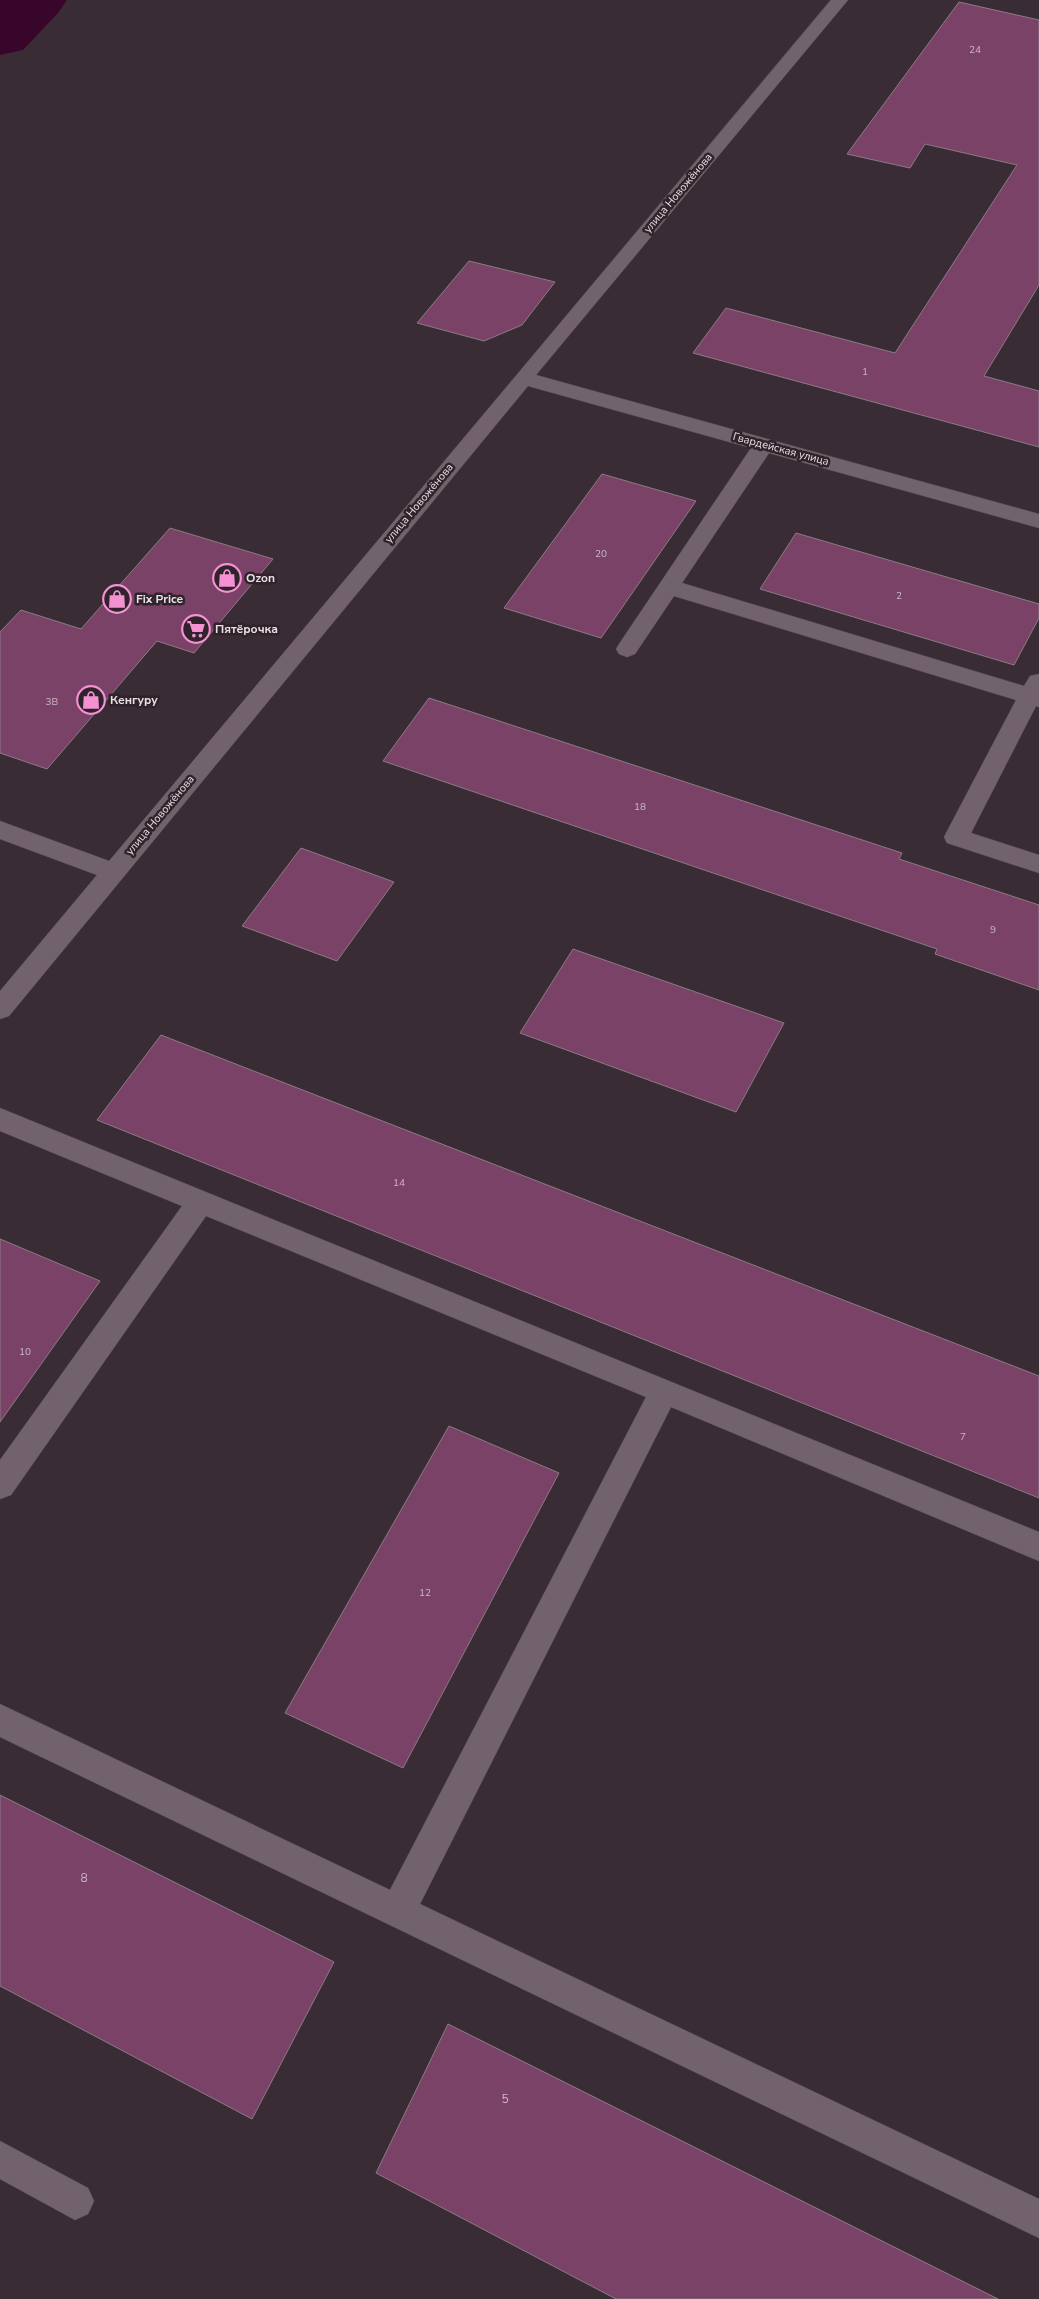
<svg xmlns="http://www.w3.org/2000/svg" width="1039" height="2299" font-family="'Nunito Sans',sans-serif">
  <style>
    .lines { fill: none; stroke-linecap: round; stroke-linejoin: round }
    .river { fill: #38062b; fill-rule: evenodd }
    .building { fill: #794266; stroke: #8b7b85 }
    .minor-casing { stroke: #554a50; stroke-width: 1 }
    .minor { fill: #72626c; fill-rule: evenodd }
    .labels { text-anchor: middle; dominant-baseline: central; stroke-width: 5; stroke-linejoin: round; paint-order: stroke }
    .number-label { font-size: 10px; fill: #cdb8c5 }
    .far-street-label { font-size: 11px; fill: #e9e0e5; stroke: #30232b }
    .poi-label { font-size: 12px; font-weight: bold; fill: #e9e0e5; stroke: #30232b; text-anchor: start }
    .near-number-label { font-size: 12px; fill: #cdb8c5 }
  </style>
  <rect width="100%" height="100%" fill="#3a2c35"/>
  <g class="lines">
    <!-- river -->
    <path class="river" d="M0,0H67L58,13L23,50L0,55Z"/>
  </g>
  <!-- building -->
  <path class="building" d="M959,2L1039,20V285L984,376L1039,391V447L693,353L726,308L895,353L1017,165L925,144L910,168L847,154Z
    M469,261L555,282L522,325L484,341L417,323Z
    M602,474L696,501L601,638L504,608Z
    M170,528L273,559L194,653L157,641L47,769L0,753V632L21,610L81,629Z
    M796,533L1039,604V618L1014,665L760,589Z
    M429,698L902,853L899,859L1039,905V990L935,954L937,949L383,761Z
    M301,848L394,882L337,961L242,926Z
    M573,949L784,1023L736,1112L520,1033Z
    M161,1035L1039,1376V1498L97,1120Z
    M0,1239L100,1281L0,1422Z
    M449,1426L559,1473L403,1768L285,1713Z
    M0,1795L334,1962L252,2119L0,1986Z
    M448,2024L998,2299H616L376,2173Z"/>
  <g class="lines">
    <defs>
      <path id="minor" d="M831,0H848L536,375L1039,514V528L769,453L682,583L1024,686L1030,676L1039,674V707L1036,706L971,833L1039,855V873L947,843L944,837L1016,700L674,596L635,654L627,657L619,654L616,649L619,644L751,448L528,386L9,1016L0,1019V991L97,875L0,839V821L109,861Z
        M0,1108L1039,1532V1561L671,1407L420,1904L1039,2199V2238L0,1737V1704L390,1890L646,1397L206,1216L11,1495L0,1499V1460L182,1206L0,1131Z
        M0,2141L88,2188L94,2201L88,2214L75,2220L0,2179Z"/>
    </defs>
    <!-- minor casing -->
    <use href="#minor" class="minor-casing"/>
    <!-- minor -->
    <use href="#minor" class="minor"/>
  </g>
  <!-- icons -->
  <defs>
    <symbol id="shop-ring" viewBox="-11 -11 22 22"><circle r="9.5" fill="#30232b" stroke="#f491d3" stroke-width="1.5"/><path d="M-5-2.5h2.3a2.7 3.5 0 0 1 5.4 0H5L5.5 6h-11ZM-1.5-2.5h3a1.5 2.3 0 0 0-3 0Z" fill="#f491d3"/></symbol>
    <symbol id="supermarket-ring" viewBox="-11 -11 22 22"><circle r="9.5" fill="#30232b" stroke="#f491d3" stroke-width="1.5"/><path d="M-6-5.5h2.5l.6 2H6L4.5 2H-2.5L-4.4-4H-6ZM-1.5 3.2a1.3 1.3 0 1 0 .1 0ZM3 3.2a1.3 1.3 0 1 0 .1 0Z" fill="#f491d3"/></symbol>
  </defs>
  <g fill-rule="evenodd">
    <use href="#shop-ring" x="211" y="562" width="32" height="32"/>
    <use href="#shop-ring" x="101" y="583" width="32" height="32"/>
    <use href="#supermarket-ring" x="180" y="613" width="32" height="32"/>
    <use href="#shop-ring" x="75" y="684" width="32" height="32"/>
  </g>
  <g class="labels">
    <!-- number labels -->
    <g class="number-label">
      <text x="975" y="50">24</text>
      <text x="865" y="372">1</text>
      <text x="601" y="554">20</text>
      <text x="899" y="596">2</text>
      <text x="52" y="702">3В</text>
      <text x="640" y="807">18</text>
      <text x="993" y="930">9</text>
      <text x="399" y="1183">14</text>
      <text x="25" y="1352">10</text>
      <text x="963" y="1437">7</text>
      <text x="425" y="1593">12</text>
    </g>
    <!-- far-street labels -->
    <g class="far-street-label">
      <text transform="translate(678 193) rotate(-50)">улица Новожёнова</text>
      <text transform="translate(781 449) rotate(15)">Гвардейская улица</text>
      <text transform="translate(419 503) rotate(-50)">улица Новожёнова</text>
      <text transform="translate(160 815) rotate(-50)">улица Новожёнова</text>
    </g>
    <!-- poi labels -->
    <g class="poi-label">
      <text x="246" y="578">Ozon</text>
      <text x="136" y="599">Fix Price</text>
      <text x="215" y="629">Пятёрочка</text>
      <text x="110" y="700">Кенгуру</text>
    </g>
    <!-- near-number labels -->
    <g class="near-number-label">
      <text x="84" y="1878">8</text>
      <text x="505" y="2099">5</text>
    </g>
  </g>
</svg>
